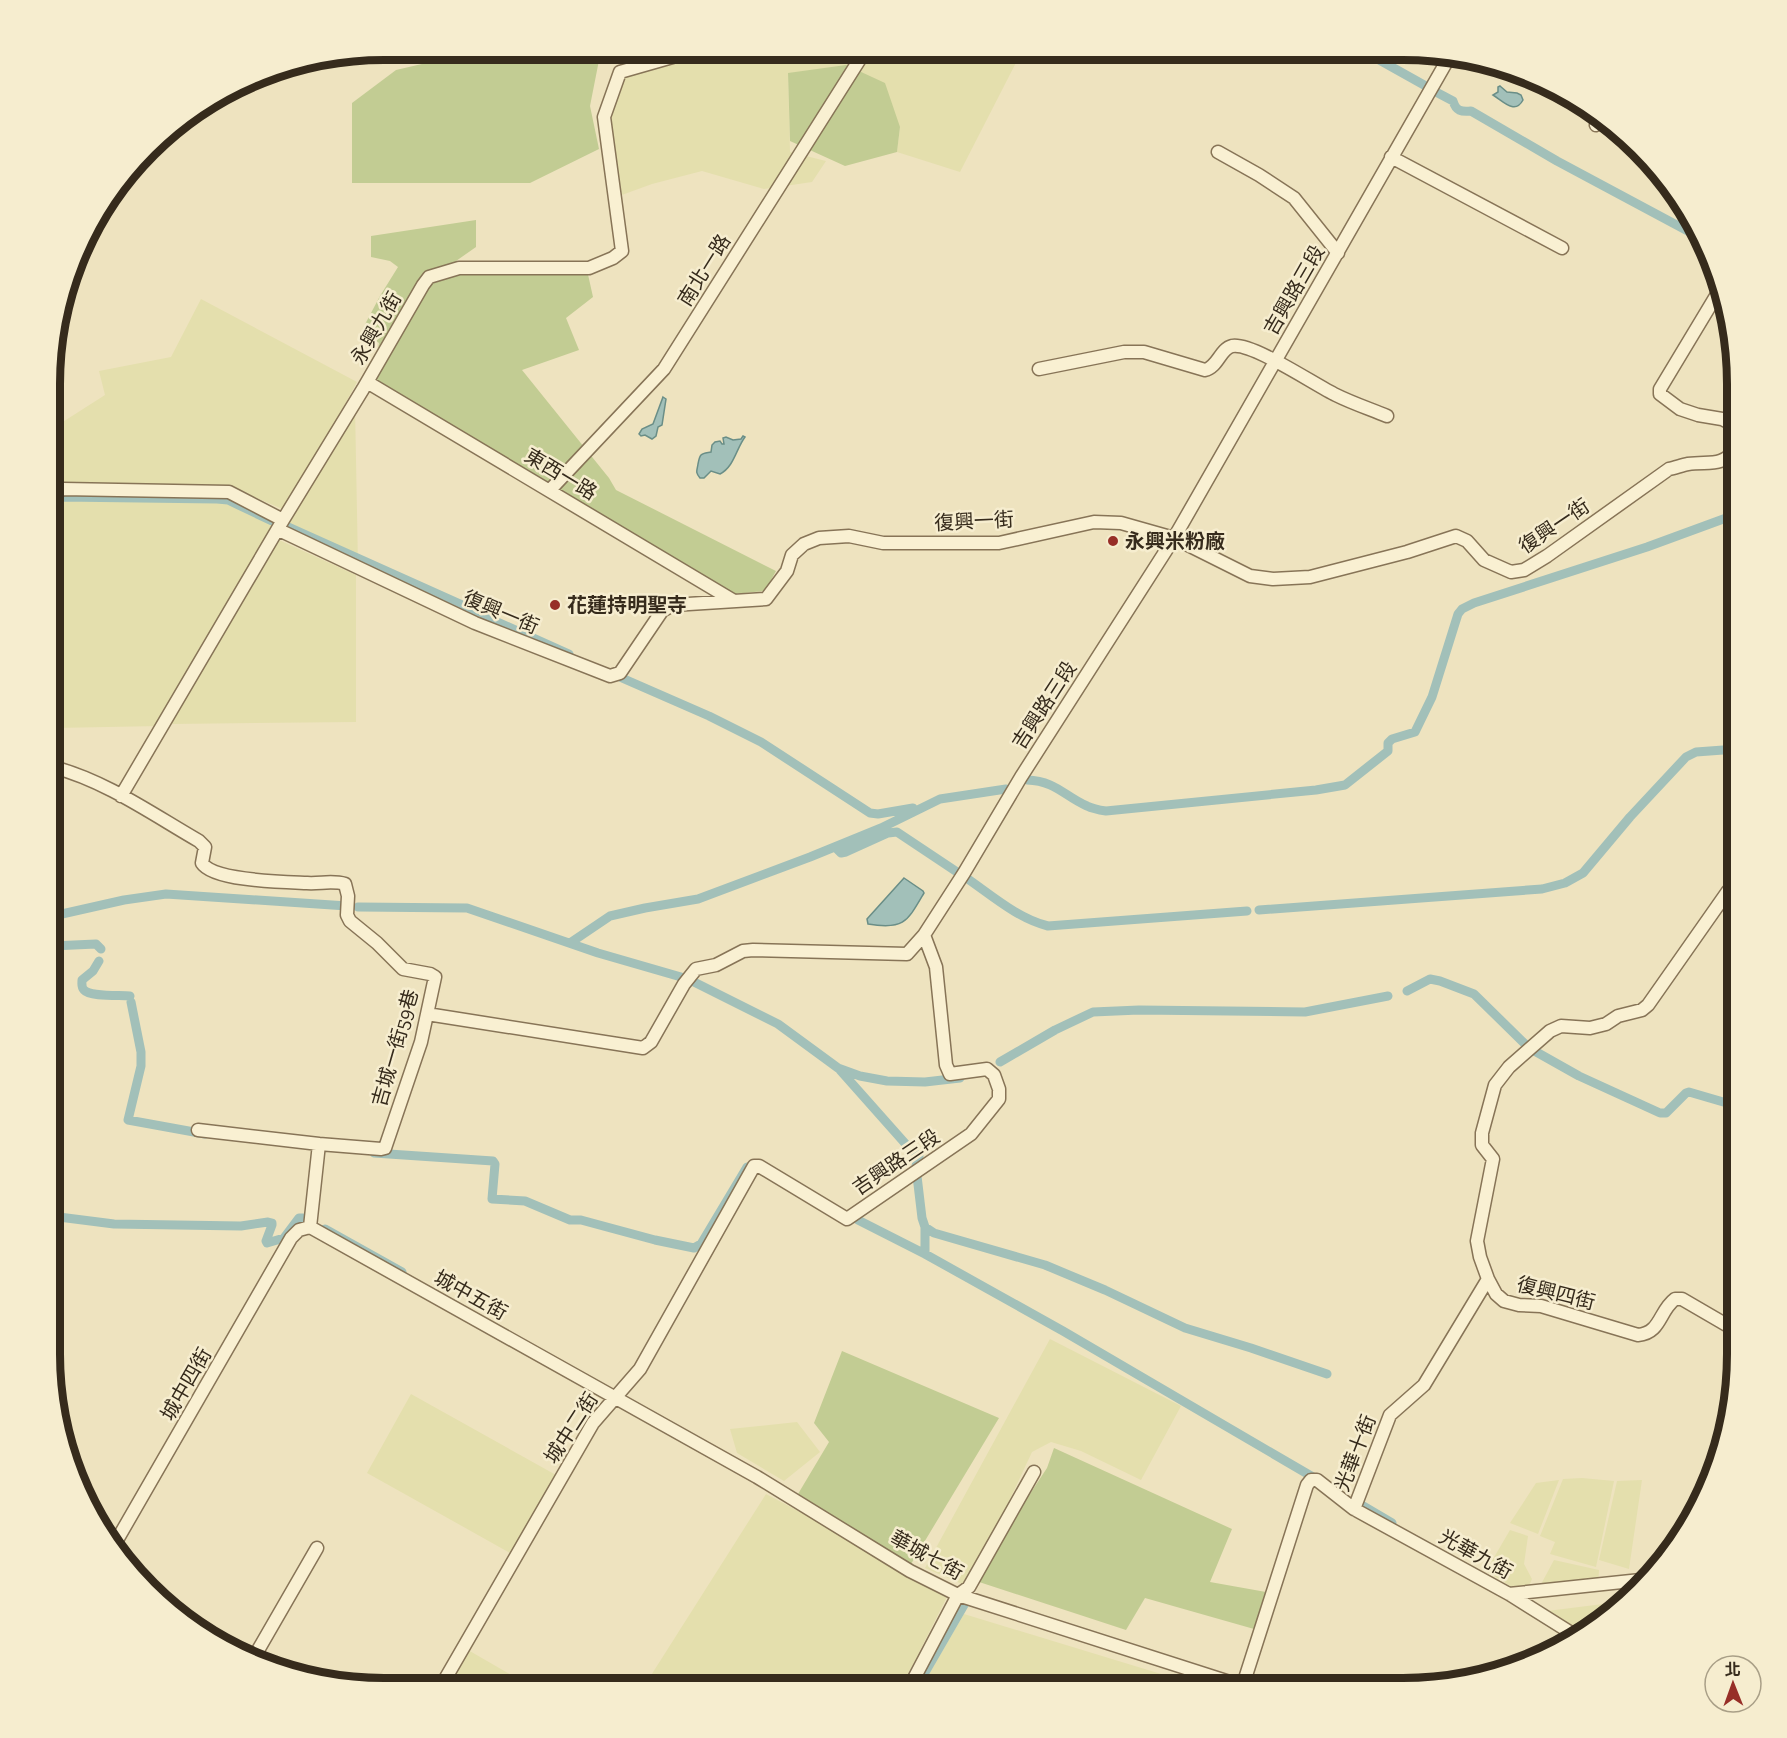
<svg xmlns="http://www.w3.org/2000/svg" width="1787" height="1738" font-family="'Zilla Slab','Noto Sans TC',serif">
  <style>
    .farmland { fill: #e4dfad }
    .green { fill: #c2cc93 }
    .water { fill: #a2c0b9; stroke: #6a8e87; stroke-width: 1.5 }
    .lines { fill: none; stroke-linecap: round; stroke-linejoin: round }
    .canal { stroke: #a2c0b9; stroke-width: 9 }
    .minor-casing { stroke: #877457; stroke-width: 15 }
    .minor { stroke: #f9f0d2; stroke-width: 12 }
    .poi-dot { fill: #972e27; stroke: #f6edcf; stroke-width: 2 }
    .labels { text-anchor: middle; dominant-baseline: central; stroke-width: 5; stroke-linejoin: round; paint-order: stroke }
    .street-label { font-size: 20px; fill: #362b1c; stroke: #f6edcf }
    .poi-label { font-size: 20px; font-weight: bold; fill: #362b1c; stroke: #f6edcf; text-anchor: start }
    .rim { fill: none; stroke: #362b1c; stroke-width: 8 }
  </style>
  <rect width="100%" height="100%" fill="#eee3bf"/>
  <!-- farmland -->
  <path class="farmland" d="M700,50H741L745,57L768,51H1022L960,172L897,152L900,127L788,73L790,152L826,161L812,182L764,189L702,171L652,184L619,196L605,109L624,69Z
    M201,299L357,382L287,511L229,486H58V425L105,395L99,371L171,357Z
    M355,406L358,566L284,533Z
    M62,498L223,501L274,525L160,726L54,728L55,502Z
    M279,540L356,575V722L170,724Z
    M1050,1339L1181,1406L1141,1480L1081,1451L1051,1442L1032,1452L969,1587L925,1568Z
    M411,1394L556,1475L512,1554L367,1473Z
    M797,1422L820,1452L784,1481L737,1453L730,1429Z
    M1582,1478L1614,1481L1596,1567L1550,1554L1555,1542L1540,1536L1563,1479Z
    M1559,1480L1538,1534L1510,1523L1536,1483Z
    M1642,1480L1629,1569L1599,1560L1617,1481Z
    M766,1494L950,1591L901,1688H643Z
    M1510,1530L1528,1536L1524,1564L1532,1579L1525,1595L1486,1571Z
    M1554,1560L1599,1570L1598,1586L1539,1588Z
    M1627,1601L1607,1619L1584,1632L1547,1611Z
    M964,1614L1207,1688H921Z
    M468,1650L534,1688H446Z"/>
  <!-- green -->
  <path class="green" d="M455,50H601L590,106L599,149L530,183H352V103L396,70L452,57Z
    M846,65L885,83L900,127L897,152L845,166L790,141L788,73Z
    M476,220V247L456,261L455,266L587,270L593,297L566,318L579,350L522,370L609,478L616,490L776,571L765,591L724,595L373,380L379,343L362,330L380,296L398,267L390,261L371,257V236Z
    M842,1351L999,1418L911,1564L798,1494L829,1442L814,1423Z
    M1054,1448L1232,1529L1210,1582L1266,1592L1254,1629L1145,1598L1126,1630L973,1580L1047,1468Z"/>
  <!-- water -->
  <path class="water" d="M1500,86L1507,92L1517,93L1521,95L1523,100C1515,115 1503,101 1493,95L1498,92V87Z
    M663,397L666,399L662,425L658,427L656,436L652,439L645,435L641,436L639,434L642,429L653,424Z
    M743,436L745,437C736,449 734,467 720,474L711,471L704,478H700C695,472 697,471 698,464C700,453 701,454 711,452L712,445L715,442L720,441L722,444H724L723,438L726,437L733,440L741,439Z
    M904,878L923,891L924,893C907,922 904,930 868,924L867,919Z"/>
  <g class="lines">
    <!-- canal -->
    <path class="canal" d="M1365,52L1424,85
      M1436,92L1453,101C1456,111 1461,112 1471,111L1557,161L1699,237
      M55,500L62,497L217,499L228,500L272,521
      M284,525L478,612
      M484,616L569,654
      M622,678L709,716L761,742L870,813L878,814L913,808
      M1027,780C1056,781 1064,796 1087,806C1093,809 1099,810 1106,811L1316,790L1345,785L1388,751V743L1392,739L1415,732L1432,697L1458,614L1462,609L1474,603L1647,547L1737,514
      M835,847L841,853L846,852L888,833L897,832L957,872
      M965,877C990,894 1018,919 1048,926L1247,911
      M358,907L467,908L598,953L681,977
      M1259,910L1542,889L1565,883L1583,873L1630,817L1686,757L1696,752L1737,749
      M53,916L124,900L166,894L347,906
      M570,943L610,916L645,908L698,899L810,857L881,828L940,799L1006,789
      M52,946L96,944L101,949
      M99,961L93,971L82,980C82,984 81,987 84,990C90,997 120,995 130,996
      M692,981L778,1024L838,1068L860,1076L887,1081L925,1082L960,1078
      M1407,991L1430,979L1440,981L1474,994L1525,1044
      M131,1002L141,1052V1066L128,1120L205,1134
      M1531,1049L1579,1076L1660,1113H1666L1686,1093L1689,1092L1737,1106
      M1000,1062L1055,1030L1093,1012L1139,1010L1305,1012L1388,996
      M840,1070L911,1150L919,1156L916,1166
      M374,1153L493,1161L495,1164L492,1199L525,1201L570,1220H581L655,1240L694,1248L701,1244L747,1167
      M917,1176L922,1218L925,1227L934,1233L1045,1265L1105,1290L1185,1328L1251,1348L1327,1374
      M51,1216L114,1224L241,1226L268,1222L272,1223V1225L266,1241L267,1243L284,1238L299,1218H303L306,1220
      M858,1220L925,1254L1063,1331L1318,1480
      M325,1229L402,1272
      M925,1254V1227
      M1358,1503L1392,1523
      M1254,1687L1256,1688
      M916,1688L964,1605"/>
    <defs>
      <path id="minor" d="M1596,125L1599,120
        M1218,152L1259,175L1294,198L1338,253
        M1391,157L1562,248
        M1722,286L1660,389V394L1680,409L1698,415L1722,419L1737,427
        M1039,369L1124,352H1144L1205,370C1218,367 1220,349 1232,346C1252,342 1315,385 1336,395C1352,403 1370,409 1387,416
        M367,382L734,601
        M550,490L664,369L865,51
        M55,494L63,489L229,492L283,520
        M279,530L475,623L610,676L620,673L662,611L673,605L766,599L787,571L792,555L804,544L819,538L849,536L883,543H999L1094,522L1121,523L1174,538L1250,576L1273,579L1310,577L1407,552L1456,536L1467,541L1484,560L1511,572L1524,570L1547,556L1669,469C1675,468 1682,465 1688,464C1710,461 1721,468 1737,448
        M53,767C106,781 152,814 199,841L205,847L202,863C213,881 285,882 307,883C320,884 332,880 345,884L348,896L347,915L350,921L377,943L403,969L430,974L435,977L421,1042L385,1148L381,1149L319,1144L310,1227L299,1230L291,1238L113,1547
        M121,796L283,520L363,389L423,285L429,277L459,268H589L613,258L622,251L604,117L620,72L697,50
        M1737,888L1728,891L1648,1005L1642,1010L1618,1016L1606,1024L1590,1028L1561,1026L1550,1031L1509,1067L1495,1085L1482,1133V1145L1493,1159L1477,1241L1480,1257L1488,1279L1496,1294L1504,1301L1519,1305L1541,1306L1638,1335C1661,1333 1659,1311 1675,1299H1682L1737,1331
        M427,1014L643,1048L651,1042L684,984L696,969L716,965L743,951L753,950L907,954L924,935
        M198,1130L319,1144
        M310,1227L757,1477L910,1571L958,1595L1248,1688
        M1354,1509L1509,1594L1576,1636
        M1509,1594L1650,1579
        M253,1659L317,1548
        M440,1688L593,1423L640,1369L754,1166H759L847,1219L971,1134L999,1099V1089L994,1075L987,1069L950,1074L946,1065L936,967L924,935L964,873L1021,777L1174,538L1451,54
        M909,1688L958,1595L969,1587L1034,1472
        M1242,1688L1307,1485L1311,1480H1317L1354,1509L1390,1415L1424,1385L1488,1279"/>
    </defs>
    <!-- minor casing -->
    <use href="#minor" class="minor-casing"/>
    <!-- minor -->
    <use href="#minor" class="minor"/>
  </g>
  <!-- markers -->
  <g class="poi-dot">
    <circle cx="1113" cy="541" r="6"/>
    <circle cx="555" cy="605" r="6"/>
  </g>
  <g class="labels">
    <!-- street labels -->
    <g class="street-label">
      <text transform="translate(704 270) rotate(-58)">南北一路</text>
      <text transform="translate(1294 290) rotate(-60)">吉興路三段</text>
      <text transform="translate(376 328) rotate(-60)">永興九街</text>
      <text transform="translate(561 474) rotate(31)">東西一路</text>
      <text transform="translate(974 521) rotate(-3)">復興一街</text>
      <text transform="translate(1554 526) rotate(-34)">復興一街</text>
      <text transform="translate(501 612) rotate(23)">復興一街</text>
      <text transform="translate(1044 705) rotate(-57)">吉興路三段</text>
      <text transform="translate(395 1048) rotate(-74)">吉城一街59巷</text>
      <text transform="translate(896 1162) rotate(-34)">吉興路三段</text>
      <text transform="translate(1556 1293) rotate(14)">復興四街</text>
      <text transform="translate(471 1295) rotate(29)">城中五街</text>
      <text transform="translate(186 1384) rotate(-60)">城中四街</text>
      <text transform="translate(571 1428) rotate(-57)">城中二街</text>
      <text transform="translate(1355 1453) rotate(-69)">光華十街</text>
      <text transform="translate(1476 1554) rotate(29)">光華九街</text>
      <text transform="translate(927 1555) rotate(29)">華城七街</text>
    </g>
    <!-- poi labels -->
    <g class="poi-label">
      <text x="1125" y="541">永興米粉廠</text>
      <text x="567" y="605">花蓮持明聖寺</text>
    </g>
  </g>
  <!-- crop -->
  <path d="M0 0H1787V1738H0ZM384 60H1403A324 324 0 0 1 1727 384V1354A324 324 0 0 1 1403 1678H384A324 324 0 0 1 60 1354V384A324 324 0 0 1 384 60Z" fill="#f6edcf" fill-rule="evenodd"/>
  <path class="rim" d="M384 60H1403A324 324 0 0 1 1727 384V1354A324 324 0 0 1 1403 1678H384A324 324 0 0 1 60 1354V384A324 324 0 0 1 384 60Z"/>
  <!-- north arrow -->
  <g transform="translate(1733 1684) rotate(359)"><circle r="28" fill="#f6edcf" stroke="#a99f87" stroke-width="1.5"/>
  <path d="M0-4.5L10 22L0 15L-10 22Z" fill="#972e27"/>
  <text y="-9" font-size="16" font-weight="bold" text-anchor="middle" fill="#362b1c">北</text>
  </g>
</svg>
